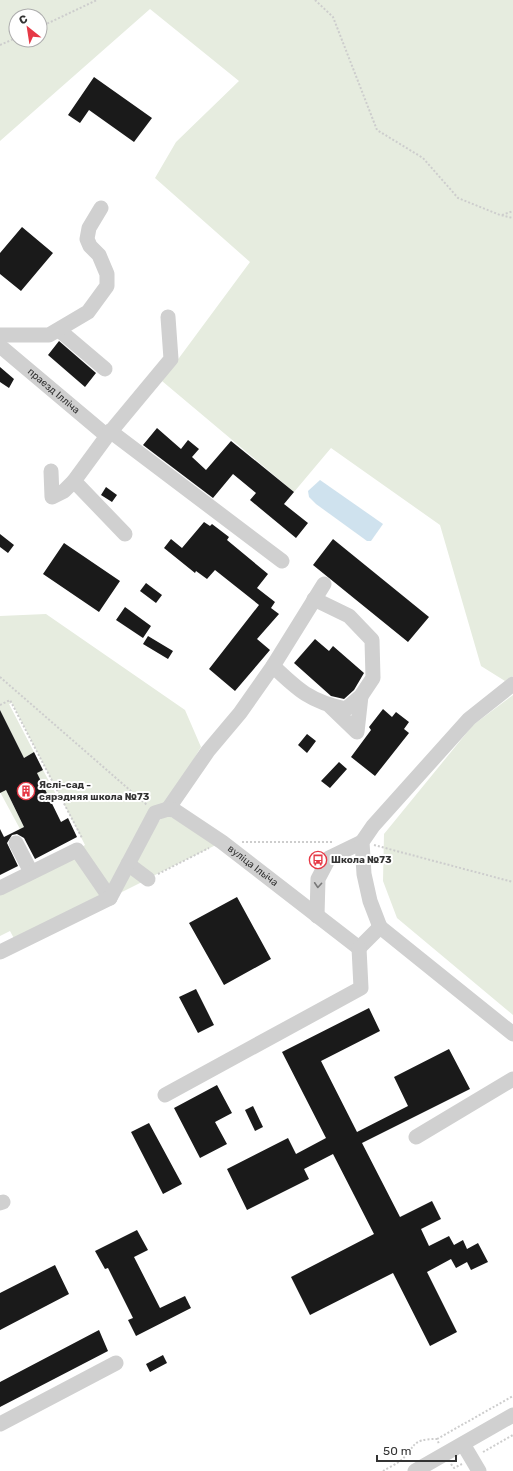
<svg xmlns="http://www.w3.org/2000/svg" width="513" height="1471" font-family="Rubik,sans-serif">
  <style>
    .green { fill: #e6ecdf; fill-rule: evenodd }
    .water { fill: #cfe2ee }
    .building { fill: #1a1a1a }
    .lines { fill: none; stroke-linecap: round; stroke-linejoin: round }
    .path { stroke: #cdcdcd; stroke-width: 2; stroke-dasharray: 2 2; stroke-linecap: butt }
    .minor { stroke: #d0d0d0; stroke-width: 15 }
    .oneway { stroke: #7a7a7a }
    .labels { text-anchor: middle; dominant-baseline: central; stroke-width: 4; stroke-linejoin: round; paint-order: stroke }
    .street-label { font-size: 10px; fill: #333; stroke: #fff }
    .poi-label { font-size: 10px; font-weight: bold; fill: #333; stroke: #fff; text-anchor: start }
  </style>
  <rect width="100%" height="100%" fill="#fff"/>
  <!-- green -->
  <path class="green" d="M0,0H513V676L505,681L481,666L440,525L331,448L294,492L162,381L250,262L155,178L176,142L239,81L150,9L0,141ZM16,16H40V40H16Z
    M46,614L185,710L201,747L166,806L107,893L77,850L85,845L12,703L9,704L34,752L24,758L0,710V616Z
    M513,695V1015L397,918L383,881L384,834L473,725Z
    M43,770L58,798L51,802L37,773Z
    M6,790L24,827L20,829L0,792Z
    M168,809L222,842L153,876L131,859Z
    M73,852L104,900L17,944L10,931L0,936V888Z
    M128,870L148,879L110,898Z"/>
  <!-- water -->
  <path class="water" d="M320,480L383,524L371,541H367L316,504L309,497L308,491Z"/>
  <!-- building -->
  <path class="building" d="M94,77L152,118L134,142L89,110L80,123L68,115Z
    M22,227L53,253L21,291L0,274V253Z
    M59,341L96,373L85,387L48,355Z
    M0,367L14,379L9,388L0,382Z
    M157,428L181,449L188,440L199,449L192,457L206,470L231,441L294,492L284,504L308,523L296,538L250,500L256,493L233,474L213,498L143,445Z
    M106,487L117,495L112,502L101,495Z
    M204,522L210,526L212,524L229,537L227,540L268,574L257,588L275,602L271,608L279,614L257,639L270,650L235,691L209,669L259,605L215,570L207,579L196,571L195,573L164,548L171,539L182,548Z
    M0,534L14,545L8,553L0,547Z
    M333,539L429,617L408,642L313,565Z
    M64,543L120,581L99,612L43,574Z
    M146,583L162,595L156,603L140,591Z
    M125,607L151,626L143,638L116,620Z
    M148,636L173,651L168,659L143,644Z
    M315,639L329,651L333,646L364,673L354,690L344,699L331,696L294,663Z
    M383,709L392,717L396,712L409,722L404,729L409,733L375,776L351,757L371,730L369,727Z
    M0,710L24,758L34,752L43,770L37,773L61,822L68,818L77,837L35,859L24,838L17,834L12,835L7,843L18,866L0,875V829L4,837L24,827L6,790L0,793Z
    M307,734L316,741L307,753L298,745Z
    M339,762L347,769L330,788L321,781Z
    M237,897L271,959L224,985L189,923Z
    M196,989L214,1025L198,1033L179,997Z
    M369,1008L380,1031L321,1061L357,1132L408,1106L394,1077L449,1049L470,1089L362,1143L400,1217L432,1201L441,1219L421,1229L429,1246L449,1236L454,1245L463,1240L467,1249L478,1243L488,1262L471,1270L467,1262L456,1268L451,1259L427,1272L457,1332L430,1346L393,1273L310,1315L291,1277L374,1234L333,1154L304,1169L309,1179L247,1210L227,1169L288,1138L296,1154L326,1138L282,1052Z
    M217,1085L232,1113L215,1122L227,1144L200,1158L174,1108Z
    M253,1106L263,1127L255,1131L245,1110Z
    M149,1123L182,1184L163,1194L131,1132Z
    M137,1230L148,1250L134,1257L160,1308L185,1296L191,1308L136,1336L128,1320L133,1318L108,1268L105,1269L95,1251Z
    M55,1265L69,1294L0,1330V1293Z
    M99,1330L108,1351L0,1407V1382Z
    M163,1355L167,1363L150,1372L146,1364Z"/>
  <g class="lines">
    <!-- path -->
    <path class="path" d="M315,0L333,17L377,130L423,158L458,198L500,215L513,218
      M40,27L97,0
      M0,45L16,38
      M502,215L513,211
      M0,677L147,805
      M0,705L10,700L82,838
      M242,842H332
      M374,845L513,882
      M158,874L209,848
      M437,1439L513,1396
      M483,1452L513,1435
      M451,1464L454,1468L462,1464
      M383,1471C388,1468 395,1465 400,1461C417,1447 409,1439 437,1439L439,1444"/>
    <!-- minor -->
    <g class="minor">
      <path d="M59,330L105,369"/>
      <path d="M0,335H49L88,312L107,286V274L99,255L90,246L87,239L89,228L101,208"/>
      <path id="s1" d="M0,346L107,436"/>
      <path d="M110,431L282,561"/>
      <path d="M51,471L52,497L64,491L74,481"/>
      <path d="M125,534L74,481L107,436L171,359L168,317"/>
      <path d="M273,666C298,690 311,702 346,709L361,696L373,678L372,640L349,616L314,599"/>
      <path d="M330,706L357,732L361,696"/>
      <path d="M168,809L208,751L240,713L273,666L324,584"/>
      <path d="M16,843L31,872"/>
      <path d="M128,864L148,879"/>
      <path d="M0,888L77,850L110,898"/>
      <path d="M317,916L318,879L329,858L362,842"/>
      <path d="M380,927L370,901L364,874L362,842L373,826L469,719L513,684"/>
      <path id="s2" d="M0,952L110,898L155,813L168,809L174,810L222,842L359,948L380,927L513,1034"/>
      <path d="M165,1095L361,988L359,948"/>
      <path d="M416,1137L513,1079"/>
      <path d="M0,1203L3,1202"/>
      <path d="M0,1424L116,1363"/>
      <path d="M463,1444L479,1471"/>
      <path d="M415,1471L513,1415"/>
    </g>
  </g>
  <!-- one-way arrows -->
  <defs><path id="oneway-chevron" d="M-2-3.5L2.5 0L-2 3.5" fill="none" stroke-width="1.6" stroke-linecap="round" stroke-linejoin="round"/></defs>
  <use class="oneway" href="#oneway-chevron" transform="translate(318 885) rotate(94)"/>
  <!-- icons -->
  <defs>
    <symbol id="building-ring" viewBox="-11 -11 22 22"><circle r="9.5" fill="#fff" stroke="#e63946" stroke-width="1.5"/><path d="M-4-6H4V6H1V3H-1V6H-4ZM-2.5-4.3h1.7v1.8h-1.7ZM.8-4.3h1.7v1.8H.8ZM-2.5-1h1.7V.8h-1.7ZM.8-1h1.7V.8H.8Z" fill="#e63946"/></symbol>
    <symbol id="bus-ring" viewBox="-11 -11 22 22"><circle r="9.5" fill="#fff" stroke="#e63946" stroke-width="1.5"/><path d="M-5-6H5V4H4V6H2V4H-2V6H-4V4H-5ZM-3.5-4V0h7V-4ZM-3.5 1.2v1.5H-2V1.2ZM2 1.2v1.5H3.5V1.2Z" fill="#e63946"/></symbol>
  </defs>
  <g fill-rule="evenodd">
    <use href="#building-ring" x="16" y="781" width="20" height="20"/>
    <use href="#bus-ring" x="308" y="850" width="20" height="20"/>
  </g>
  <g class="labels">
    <!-- street labels -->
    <g class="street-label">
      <text stroke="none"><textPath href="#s1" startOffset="70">праезд Ілліча</textPath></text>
      <text stroke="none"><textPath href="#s2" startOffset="335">вуліца Ільіча</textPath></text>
    </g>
    <!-- poi labels -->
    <g class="poi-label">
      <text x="39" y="785">Яслі-сад -<tspan x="39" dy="12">сярэдняя школа №73</tspan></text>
      <text x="331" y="860">Школа №73</text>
    </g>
  </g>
  <!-- north arrow -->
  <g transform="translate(28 28) rotate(330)"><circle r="19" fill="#ffffff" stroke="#adadad"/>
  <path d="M0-3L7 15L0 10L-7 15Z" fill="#e63946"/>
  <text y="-6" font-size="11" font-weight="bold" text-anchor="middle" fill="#333333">С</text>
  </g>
  <!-- scale -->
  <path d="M377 1455v6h79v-6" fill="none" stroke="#333333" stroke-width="2"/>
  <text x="383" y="1455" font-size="12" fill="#333333" stroke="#ffffff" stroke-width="3" paint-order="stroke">50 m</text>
</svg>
